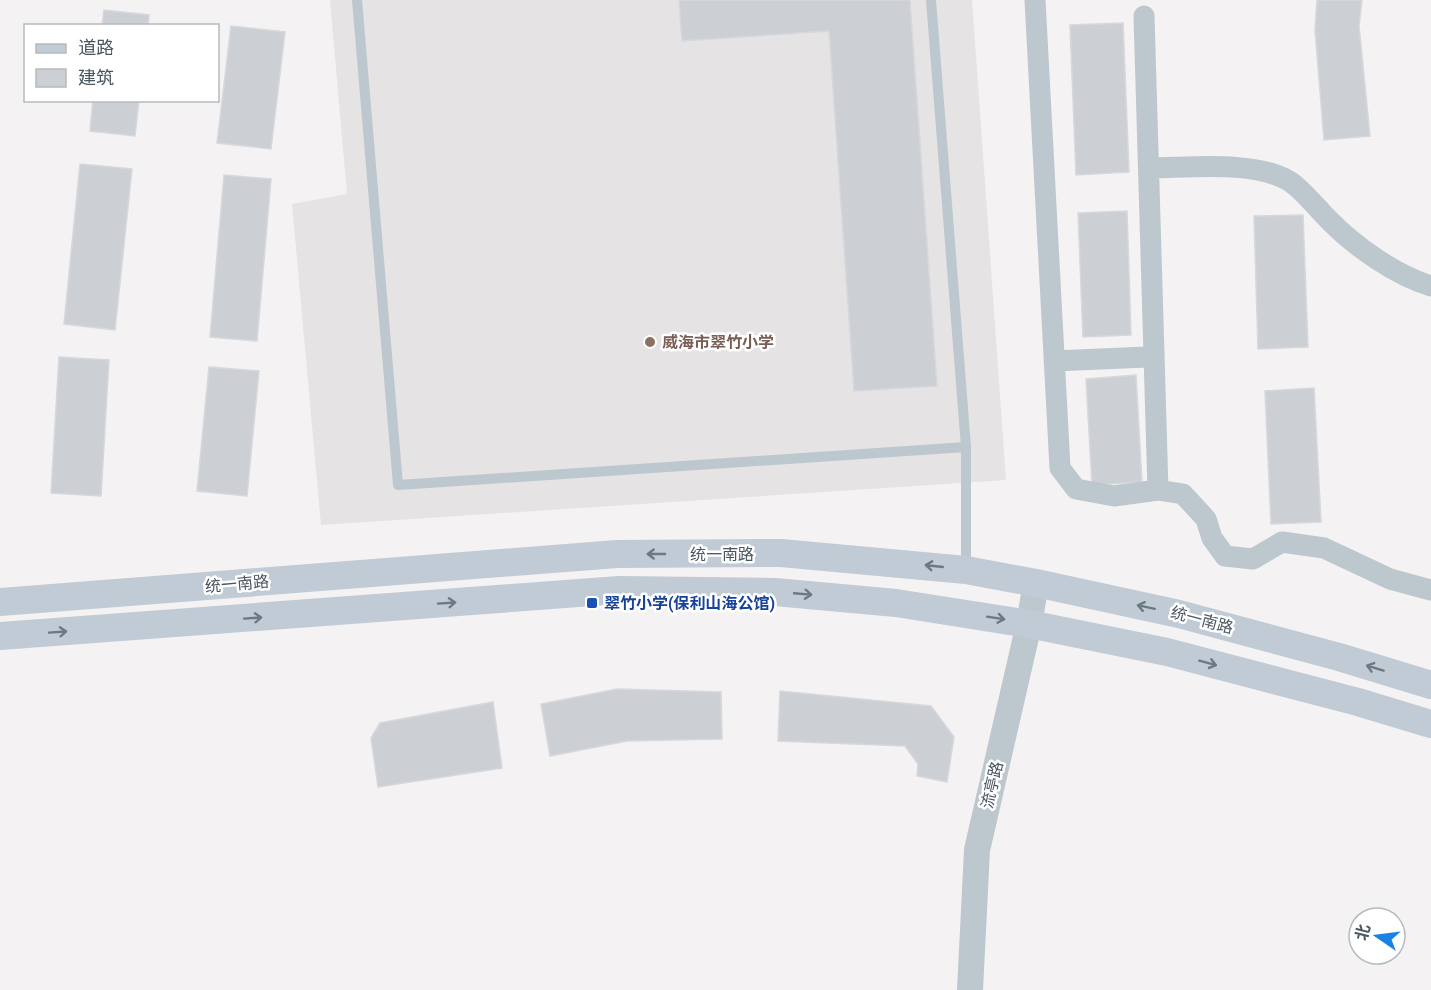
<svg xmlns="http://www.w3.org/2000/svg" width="1431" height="990" font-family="Roboto,'Noto Sans SC',sans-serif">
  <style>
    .education { fill: #e5e3e4 }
    .building { fill: #cccfd4; stroke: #d6d8dd; stroke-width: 1.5 }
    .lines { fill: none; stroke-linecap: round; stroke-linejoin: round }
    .service { stroke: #bdc7ce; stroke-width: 10 }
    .minor { stroke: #bdc7ce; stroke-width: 21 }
    .tertiary { stroke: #bdc7ce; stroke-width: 26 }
    .secondary { stroke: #c0cbd5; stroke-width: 28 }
    .oneway { stroke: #6d7982 }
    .education-dot { fill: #8d6e63; stroke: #fff; stroke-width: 2 }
    .transit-dot { fill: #1a4fb4; stroke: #fff; stroke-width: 2 }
    .labels { text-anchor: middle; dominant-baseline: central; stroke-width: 5; stroke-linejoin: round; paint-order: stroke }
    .education-label { font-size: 16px; font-weight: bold; fill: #785e54; stroke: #fff; text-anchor: start }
    .street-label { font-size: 16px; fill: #49565f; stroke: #fff }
    .transit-label { font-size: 16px; font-weight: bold; fill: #164399; stroke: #fff; text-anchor: start }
  </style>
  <rect width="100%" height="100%" fill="#f4f2f2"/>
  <!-- education -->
  <path class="education" d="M330,0H972L1006,480L321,525L292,204L347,194Z"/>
  <!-- building -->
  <path class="building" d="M679,0H910L937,386L854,391L829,31L682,41Z
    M1317,0H1362L1359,26L1370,136L1324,140L1315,30Z
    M104,10L149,15L148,26H102Z
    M1123,23L1129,172L1076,175L1070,25Z
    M231,26L285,32L271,149L217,143Z
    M93,100H139L135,136L90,131Z
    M80,164L132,169L115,330L64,324Z
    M224,175L271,179L257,341L210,337Z
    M1127,211L1131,335L1083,337L1078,213Z
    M1303,215L1308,347L1258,349L1254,216Z
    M59,357L109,360L101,496L51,493Z
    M209,367L259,371L247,496L197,491Z
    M1136,375L1142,482L1092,485L1086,379Z
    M1314,388L1321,522L1271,524L1265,391Z
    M617,689L721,692L722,739L627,741L550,756L541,704Z
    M780,691L931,706L954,737L947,782L917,776L918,764L905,746L778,741Z
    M493,702L502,768L378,787L371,738L380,723Z"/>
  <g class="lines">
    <!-- service -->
    <path class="service" d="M357,0L398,485L966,447
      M931,0L966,447V569"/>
    <!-- minor -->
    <path class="minor" d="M1035,0L1060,468L1076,489L1114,496L1158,490L1183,494L1206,519L1212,538L1225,556L1253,559L1282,542L1324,548L1390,579L1431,590
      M1144,16L1158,490
      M1149,168C1189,168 1254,160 1289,181C1300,187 1318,209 1328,219C1354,246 1395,275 1431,286
      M1054,361L1147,357"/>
    <!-- tertiary -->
    <path class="tertiary" d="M970,990L977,850L1029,624L1036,583"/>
    <!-- secondary -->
    <path class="secondary" d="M0,602L617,554L781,553L966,570L1036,583L1179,614L1339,657L1431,685
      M0,636L619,590L775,592L896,603L1029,624L1167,652L1358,702L1431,724"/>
  </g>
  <!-- one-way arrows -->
  <defs><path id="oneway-shaft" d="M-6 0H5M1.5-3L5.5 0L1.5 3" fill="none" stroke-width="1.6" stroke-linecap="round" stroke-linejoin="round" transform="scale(1.5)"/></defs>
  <g class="oneway">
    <use href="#oneway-shaft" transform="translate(656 554) rotate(180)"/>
    <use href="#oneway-shaft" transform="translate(934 566) rotate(-174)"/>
    <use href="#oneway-shaft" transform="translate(803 594) rotate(5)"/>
    <use href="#oneway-shaft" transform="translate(447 603) rotate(-4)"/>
    <use href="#oneway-shaft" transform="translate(1146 607) rotate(-168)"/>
    <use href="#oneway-shaft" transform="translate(253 618) rotate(-4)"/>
    <use href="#oneway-shaft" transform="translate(996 618) rotate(9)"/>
    <use href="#oneway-shaft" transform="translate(58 632) rotate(-4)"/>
    <use href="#oneway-shaft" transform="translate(1208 663) rotate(15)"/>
    <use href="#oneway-shaft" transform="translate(1375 668) rotate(-163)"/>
  </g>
  <!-- markers -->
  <circle class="education-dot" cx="650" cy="342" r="6"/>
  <rect class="transit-dot" x="586" y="597" width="12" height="12" rx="3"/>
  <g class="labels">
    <!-- education labels -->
    <g class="education-label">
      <text x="662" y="342">威海市翠竹小学</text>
    </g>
    <!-- street labels -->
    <g class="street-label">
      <text x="722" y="554">统一南路</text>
      <text transform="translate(237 584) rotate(-5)">统一南路</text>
      <text transform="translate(1202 620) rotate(15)">统一南路</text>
      <text transform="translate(992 785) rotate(-77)">流亭路</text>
    </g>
    <!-- transit labels -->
    <g class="transit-label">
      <text x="604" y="603">翠竹小学(保利山海公馆)</text>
    </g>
  </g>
  <!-- legend -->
  <rect x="24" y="24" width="195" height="78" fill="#ffffff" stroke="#b6bbbf" stroke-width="1.5"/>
  <rect x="36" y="44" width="30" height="9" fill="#c0cbd5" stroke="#b6bbbf" stroke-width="1.5"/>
  <text x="78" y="54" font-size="18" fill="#49565f">道路</text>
  <rect x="36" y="69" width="30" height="18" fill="#cccfd4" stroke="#b6bbbf" stroke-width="1.5"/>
  <text x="78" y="84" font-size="18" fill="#49565f">建筑</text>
  <!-- north arrow -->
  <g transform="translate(1377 936) rotate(284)"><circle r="28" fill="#ffffff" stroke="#b6bbbf" stroke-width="1.5"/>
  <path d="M0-4.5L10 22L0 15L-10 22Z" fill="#1a82e5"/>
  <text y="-9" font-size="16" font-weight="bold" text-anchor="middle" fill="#49565f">北</text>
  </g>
</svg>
